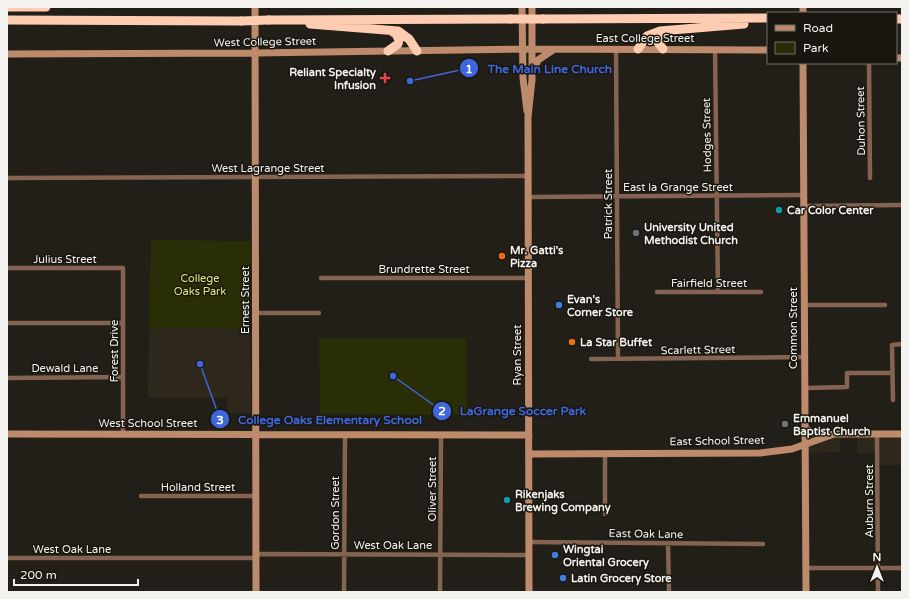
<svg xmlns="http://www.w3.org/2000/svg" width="909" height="599" font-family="'Varela Round',sans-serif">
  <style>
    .built { fill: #2d281b }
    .green { fill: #292e07 }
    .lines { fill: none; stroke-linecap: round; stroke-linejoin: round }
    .street { stroke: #846351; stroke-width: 4.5 }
    .secondary { stroke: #be8a6c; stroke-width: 7 }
    .highway { stroke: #feccb0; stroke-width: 9 }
    .highway-bridge { stroke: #feccb0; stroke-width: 9 }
    .health-dot { fill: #e0444e; stroke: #19160f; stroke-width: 1.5 }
    .culture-dot { fill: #0f9aa8; stroke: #19160f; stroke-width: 1.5 }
    .worship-dot { fill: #6b7280; stroke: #19160f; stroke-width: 1.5 }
    .food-dot { fill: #e8710a; stroke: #19160f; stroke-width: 1.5 }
    .shop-dot { fill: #3f7fe0; stroke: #19160f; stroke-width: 1.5 }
    .labels { text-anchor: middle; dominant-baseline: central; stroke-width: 3; stroke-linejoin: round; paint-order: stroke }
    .street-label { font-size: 11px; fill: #f4f2ee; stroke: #19160f }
    .poi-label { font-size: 11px; font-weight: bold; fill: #f4f2ee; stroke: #19160f; text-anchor: start }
    .park-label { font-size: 11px; fill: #dded78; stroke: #19160f }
    .leader { fill: none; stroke: #3d67db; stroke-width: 1.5 }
    .callout-dot { fill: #3d67db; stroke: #19160f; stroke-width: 1.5 }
    .mark-label { font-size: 12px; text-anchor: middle; font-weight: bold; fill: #fff }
    .callout-label { font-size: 12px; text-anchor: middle; font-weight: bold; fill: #3d67db; stroke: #19160f; stroke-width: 3; stroke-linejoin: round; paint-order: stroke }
  </style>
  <rect width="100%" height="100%" fill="#221f18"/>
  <!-- built -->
  <path class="built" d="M149,328L250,329L251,413H228L227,398H148Z
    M808,437H840V452L808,453Z
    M857,437H902V465H875V453H857Z"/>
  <!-- green -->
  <path class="green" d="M151,240L251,241L250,329L149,328Z
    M319,338H466L467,415L320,414Z"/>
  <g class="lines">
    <!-- street -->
    <path class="street" d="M616,49L618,359
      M715,49L718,292
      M869,63L870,178
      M7,178L528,176
      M528,197L804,195
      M804,206L902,205
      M7,268H123V434
      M321,278H528
      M657,292H761
      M804,305H885
      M256,313H319
      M7,323H123
      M591,359L804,357
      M7,378L123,377
      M805,388L847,387V373H892
      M893,400L892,345L902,344
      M877,434L878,592
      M605,453V514
      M141,496H256
      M529,542L763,544
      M668,543L669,592
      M256,554L529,555
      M7,558H256
      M806,568H902
      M344,592L345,435
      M440,592L441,435"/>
    <!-- secondary -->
    <path class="secondary" d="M255,7L256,592
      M522,7L523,78L527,111
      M803,7V13
      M7,54L255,53L532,49L768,50
      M896,58H902
      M803,63L806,592
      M534,70L538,60L553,50
      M806,429L812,432L829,434
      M7,434L529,435
      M529,454L760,453L792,449L834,434H902
      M529,592L528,117L532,80V7"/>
    <!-- highway -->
    <path class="highway" d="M7,7H46
      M543,19L768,18
      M896,19H902
      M7,20L241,21
      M269,20L510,19
      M310,24L398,31L409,39L417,51
      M660,31L657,41L663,49
      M638,49L647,36L660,31L744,24
      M388,51L398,44L399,40L396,34L391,31"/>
    <!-- highway-bridge -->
    <path class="highway-bridge" d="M510,19H543
      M241,21L269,20"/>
  </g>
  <!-- markers -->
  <path class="health-dot" d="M383 72h4v4h4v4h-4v4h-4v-4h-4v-4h4z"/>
  <g class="culture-dot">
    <circle cx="779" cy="210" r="4"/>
    <circle cx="507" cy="500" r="4"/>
  </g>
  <g class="worship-dot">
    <circle cx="636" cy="233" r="4"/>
    <circle cx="785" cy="424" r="4"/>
  </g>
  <g class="food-dot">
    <circle cx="502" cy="256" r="4"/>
    <circle cx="572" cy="342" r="4"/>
  </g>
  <g class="shop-dot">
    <circle cx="559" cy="305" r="4"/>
    <circle cx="555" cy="555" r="4"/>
    <circle cx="563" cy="578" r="4"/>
  </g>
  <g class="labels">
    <!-- street labels -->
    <g class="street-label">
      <text x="645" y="38">East College Street</text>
      <text transform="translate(265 42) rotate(-1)">West College Street</text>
      <text transform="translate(861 121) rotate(-91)">Duhon Street</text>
      <text transform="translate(707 135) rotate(-91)">Hodges Street</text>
      <text x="268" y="168">West Lagrange Street</text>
      <text x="678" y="187">East la Grange Street</text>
      <text transform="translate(608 204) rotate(-90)">Patrick Street</text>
      <text x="65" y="259">Julius Street</text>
      <text x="424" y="269">Brundrette Street</text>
      <text x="709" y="283">Fairfield Street</text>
      <text transform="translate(245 300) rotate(-90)">Ernest Street</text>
      <text transform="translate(793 328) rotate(-90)">Common Street</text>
      <text transform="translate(698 350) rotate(-1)">Scarlett Street</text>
      <text transform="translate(114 351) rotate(-90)">Forest Drive</text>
      <text transform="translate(517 355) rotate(-90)">Ryan Street</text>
      <text x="65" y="368">Dewald Lane</text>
      <text x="148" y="423">West School Street</text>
      <text transform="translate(717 441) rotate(-1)">East School Street</text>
      <text x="198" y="487">Holland Street</text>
      <text transform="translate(432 489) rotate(-90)">Oliver Street</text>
      <text transform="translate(869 501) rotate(-90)">Auburn Street</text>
      <text transform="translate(335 513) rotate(-90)">Gordon Street</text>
      <text transform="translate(646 534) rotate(1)">East Oak Lane</text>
      <text x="393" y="545">West Oak Lane</text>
      <text x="72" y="549">West Oak Lane</text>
    </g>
    <!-- poi labels -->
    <g class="poi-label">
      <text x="376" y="72" text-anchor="end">Reliant Specialty<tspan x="376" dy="13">Infusion</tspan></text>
      <text x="787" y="210">Car Color Center</text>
      <text x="644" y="227">University United<tspan x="644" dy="13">Methodist Church</tspan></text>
      <text x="510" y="250">Mr. Gatti's<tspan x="510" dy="13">Pizza</tspan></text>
      <text x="567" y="299">Evan's<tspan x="567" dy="13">Corner Store</tspan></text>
      <text x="580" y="342">La Star Buffet</text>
      <text x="793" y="418">Emmanuel<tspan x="793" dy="13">Baptist Church</tspan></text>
      <text x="515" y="494">Rikenjaks<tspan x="515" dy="13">Brewing Company</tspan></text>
      <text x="563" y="549">Wingtai<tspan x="563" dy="13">Oriental Grocery</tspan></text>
      <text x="571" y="578">Latin Grocery Store</text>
    </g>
    <!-- park labels -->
    <g class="park-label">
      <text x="200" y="278">College<tspan x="200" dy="13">Oaks Park</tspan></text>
    </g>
  </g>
  <!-- callouts -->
  <path class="leader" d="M410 81L469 68M393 376L442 411M200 364L220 419"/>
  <g class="callout-dot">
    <circle cx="410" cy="81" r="4"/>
    <circle cx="393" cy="376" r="4"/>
    <circle cx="200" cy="364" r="4"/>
    <circle cx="469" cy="68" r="10"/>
    <circle cx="442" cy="411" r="10"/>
    <circle cx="220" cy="419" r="10"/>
  </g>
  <g class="mark-label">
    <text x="469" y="73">1</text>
    <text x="442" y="415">2</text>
    <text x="220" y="424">3</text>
  </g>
  <g class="callout-label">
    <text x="550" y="73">The Main Line Church</text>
    <text x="523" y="415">LaGrange Soccer Park</text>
    <text x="330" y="424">College Oaks Elementary School</text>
  </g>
  <!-- border -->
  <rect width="909" height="599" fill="none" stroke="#f4f2ee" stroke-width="16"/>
  <!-- legend -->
  <rect x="767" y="12" width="130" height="52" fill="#19160f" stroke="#716e68"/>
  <rect x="775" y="25" width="20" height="6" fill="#be8a6c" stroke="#716e68"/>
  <text x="803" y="32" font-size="12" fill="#f4f2ee">Road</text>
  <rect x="775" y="42" width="20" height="12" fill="#292e07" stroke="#716e68"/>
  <text x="803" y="52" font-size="12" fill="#f4f2ee">Park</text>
  <!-- north arrow -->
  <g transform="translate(877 567)" stroke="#19160f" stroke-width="3" paint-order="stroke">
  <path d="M0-3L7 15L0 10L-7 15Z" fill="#f4f2ee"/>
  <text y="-6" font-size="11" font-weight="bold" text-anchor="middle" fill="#f4f2ee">N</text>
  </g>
  <!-- scale -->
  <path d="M14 579v6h124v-6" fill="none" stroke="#f4f2ee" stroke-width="2"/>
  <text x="20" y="579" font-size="12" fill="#f4f2ee" stroke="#19160f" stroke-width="3" paint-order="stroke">200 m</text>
</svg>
